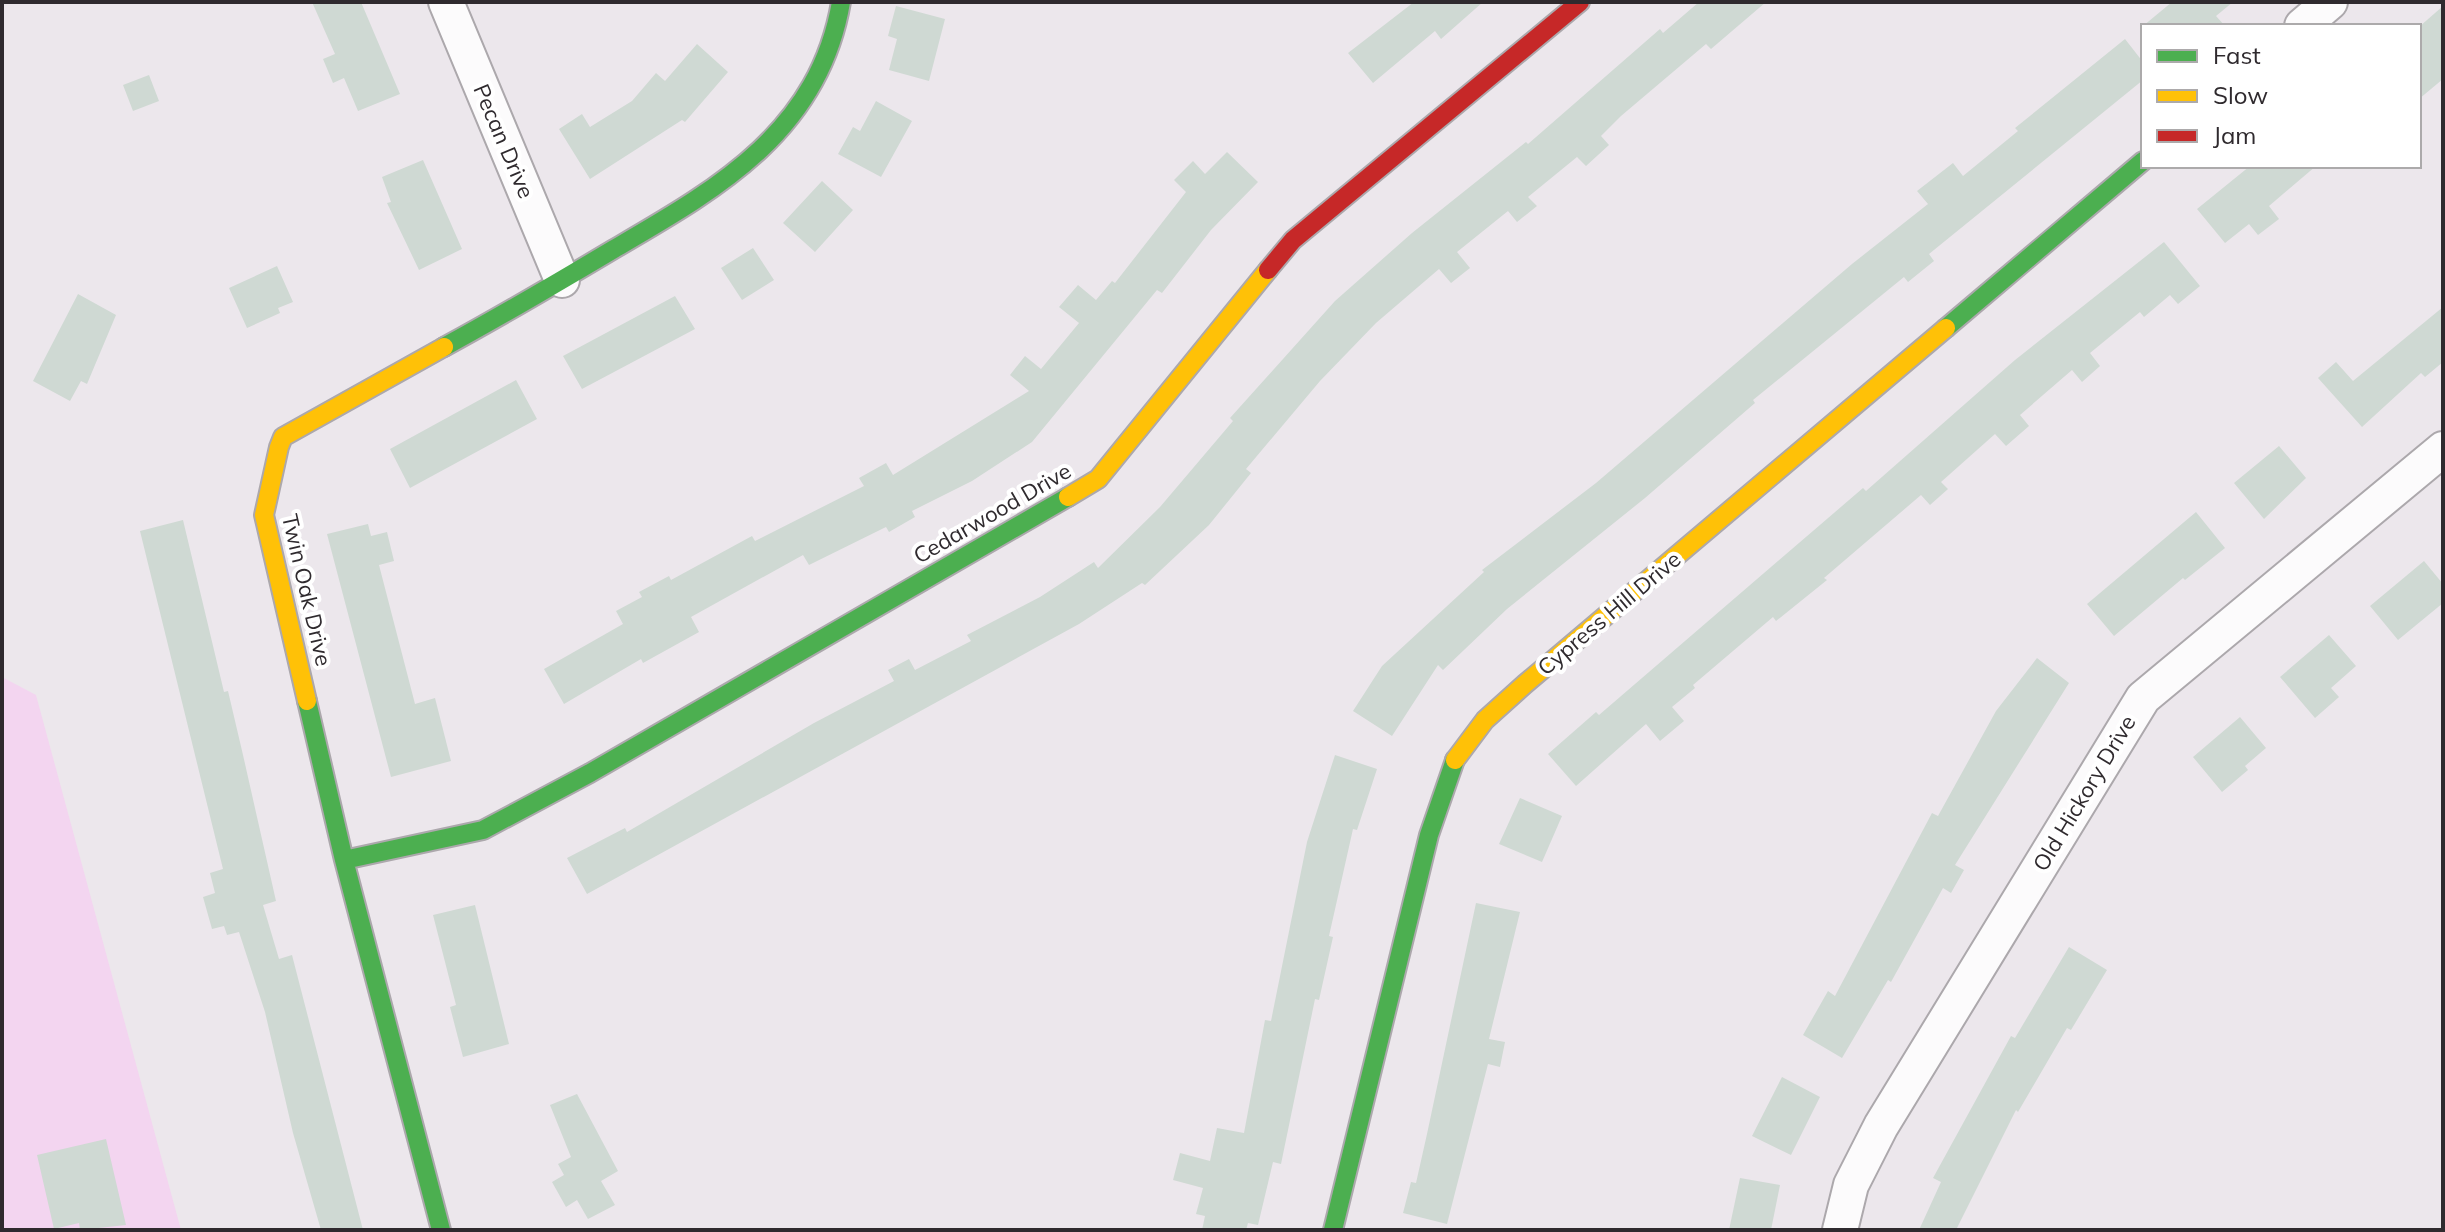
<svg xmlns="http://www.w3.org/2000/svg" width="2445" height="1232" font-family="Mulish,sans-serif">
  <style>
    .green { fill: #f3d5f0 }
    .building { fill: #cfd9d3 }
    .lines { fill: none; stroke-linecap: round; stroke-linejoin: round }
    .street-casing { stroke: #aca8ac; stroke-width: 38 }
    .fast-casing { stroke: #aca8ac; stroke-width: 22 }
    .slow-casing { stroke: #aca8ac; stroke-width: 22 }
    .jam-casing { stroke: #aca8ac; stroke-width: 22 }
    .street { stroke: #fcfbfc; stroke-width: 34 }
    .fast { stroke: #4caf50; stroke-width: 18 }
    .slow { stroke: #ffc107; stroke-width: 18 }
    .jam { stroke: #c62828; stroke-width: 18 }
    .labels { text-anchor: middle; dominant-baseline: central; stroke-width: 8; stroke-linejoin: round; paint-order: stroke }
    .street-label { font-size: 22px; fill: #2f2a2e; stroke: #fff }
  </style>
  <rect width="100%" height="100%" fill="#ece7ec"/>
  <!-- green -->
  <path class="green" d="M2,677L36,695L181,1230H2Z"/>
  <!-- building -->
  <path class="building" d="M312,2H361L400,94L358,111L344,78L333,83L323,59L335,54Z
    M1414,2H1483L1441,39L1435,31L1373,83L1348,53Z
    M1699,2H1766L1711,49L1706,44L1621,116L1601,136L1609,145L1586,166L1577,157L1528,197L1537,206L1517,222L1508,211L1457,252L1470,268L1451,283L1439,269L1376,323L1320,381L1246,469L1251,473L1209,525L1145,585L1142,583L1079,624L587,894L567,858L625,828L627,832L814,723L894,681L888,670L909,659L915,670L971,641L967,635L1040,597L1094,562L1098,568L1160,507L1233,421L1230,418L1335,301L1412,233L1526,142L1528,144L1660,29L1663,33Z
    M2172,2H2233L2216,16L2225,26H2143Z
    M896,6L945,19L929,81L889,70L897,39L888,36Z
    M2443,6V79L2419,99V27Z
    M2125,39L2143,62V80L1929,254L1934,261L1908,282L1904,277L1753,400L1755,403L1645,498L1507,609L1443,670L1438,665L1392,736L1353,711L1382,666L1484,572L1482,570L1596,483L1852,264L1928,204L1917,191L1953,163L1963,176L2018,131L2015,128Z
    M697,44L728,72L685,122L682,120L590,179L559,129L582,114L590,127L632,101L656,73L665,81Z
    M149,75L159,101L133,111L123,85Z
    M876,101L912,121L881,177L838,154L853,127L860,131Z
    M1227,152L1258,182L1211,230L1162,293L1157,290L1032,442L972,481L912,511L915,517L889,532L886,527L809,565L803,555L691,617L699,632L643,663L641,659L564,704L544,669L623,624L616,611L642,597L639,592L669,576L671,580L752,536L755,541L864,486L859,478L886,463L893,475L1029,391L1010,375L1025,356L1041,369L1079,323L1059,307L1078,285L1096,300L1112,281L1115,283L1186,192L1174,180L1193,161L1205,174Z
    M423,160L462,249L419,270L387,203L391,202L382,177Z
    M2250,166H2316L2269,206L2279,219L2258,235L2249,224L2225,243L2197,209Z
    M822,181L853,210L815,252L783,223Z
    M2164,242L2200,286L2178,304L2170,295L2144,317L2140,312L2090,353L2100,366L2082,382L2072,370L2020,415L2029,426L2006,446L1995,434L1941,482L1948,489L1930,505L1921,495L1824,578L1827,580L1776,621L1773,617L1693,685L1695,688L1672,707L1684,721L1660,741L1646,724L1576,786L1548,754L1596,712L1599,715L1863,488L1866,491L2015,360Z
    M753,248L774,280L742,300L721,268Z
    M277,266L293,302L278,308L280,313L247,328L229,288Z
    M78,294L116,315L87,384L81,381L70,401L33,381Z
    M675,296L695,329L582,389L563,356Z
    M2443,307V362L2425,377L2421,373L2362,427L2318,378L2336,362L2353,381Z
    M516,380L537,419L410,488L390,449Z
    M2279,446L2306,478L2264,519L2234,483Z
    M2196,512L2225,548L2185,580L2183,578L2114,636L2087,604Z
    M183,520L224,692L228,691L243,755L276,901L263,905L279,959L292,955L363,1230H321L293,1133L265,1012L239,932L227,935L224,926L212,929L203,897L215,893L210,873L223,869L140,531Z
    M368,524L371,536L387,532L394,561L379,565L415,704L435,698L451,761L391,777L327,534Z
    M2424,561L2443,584V603L2398,640L2370,606Z
    M2329,635L2356,666L2331,688L2339,697L2315,718L2280,677Z
    M2037,658L2069,683L1955,865L1964,870L1951,893L1943,888L1891,982L1888,980L1842,1058L1803,1035L1828,991L1835,996L1932,813L1938,816L1996,711Z
    M2240,717L2266,748L2245,766L2248,770L2222,792L2193,757Z
    M1335,755L1377,769L1357,830L1353,829L1329,936L1333,937L1319,1000L1315,999L1281,1164L1273,1162L1258,1225L1248,1223L1246,1230H1202L1205,1216L1196,1214L1203,1188L1173,1180L1180,1153L1210,1161L1217,1128L1244,1133L1265,1020L1271,1021L1307,842Z
    M1520,798L1562,816L1542,862L1499,844Z
    M1476,903L1520,912L1489,1039L1505,1042L1500,1067L1488,1064L1447,1224L1403,1213L1411,1182L1416,1183L1427,1134Z
    M475,905L509,1044L463,1057L450,1007L456,1005L433,915Z
    M2069,947L2107,970L2071,1030L2067,1028L2018,1112L2016,1110L1956,1230H1919L1941,1182L1933,1178L2011,1036L2015,1038Z
    M1782,1077L1820,1097L1791,1155L1752,1136Z
    M577,1094L618,1171L601,1181L615,1205L588,1219L577,1200L566,1207L552,1182L564,1175L558,1164L571,1157L550,1105Z
    M106,1139L126,1225L80,1230L79,1223L54,1229L37,1155Z
    M1740,1178L1780,1185L1771,1230H1729Z"/>
  <g class="lines">
    <defs>
      <path id="street" d="M446,2L562,280
        M2302,26L2330,2
        M1840,1230L1851,1185L1881,1126L2143,698L2443,449"/>
      <path id="fast" d="M1946,328L2143,161
        M444,347C501,316 557,283 614,249C717,189 819,132 841,2
        M307,701L344,860L441,1230
        M344,860L483,830L590,773L1068,497
        M1333,1230L1429,835L1455,760"/>
      <path id="slow" d="M1068,497L1098,479L1268,270
        M307,701L264,515L279,447L283,437L444,347
        M1455,760L1485,720L1525,684L1946,328"/>
      <path id="jam" d="M1268,270L1293,240L1580,2"/>
    </defs>
    <!-- street casing -->
    <use href="#street" class="street-casing"/>
    <!-- fast casing -->
    <use href="#fast" class="fast-casing"/>
    <!-- slow casing -->
    <use href="#slow" class="slow-casing"/>
    <!-- jam casing -->
    <use href="#jam" class="jam-casing"/>
    <!-- street -->
    <use href="#street" class="street"/>
    <!-- fast -->
    <use href="#fast" class="fast"/>
    <!-- slow -->
    <use href="#slow" class="slow"/>
    <!-- jam -->
    <use href="#jam" class="jam"/>
  </g>
  <g class="labels">
    <!-- street labels -->
    <g class="street-label">
      <text transform="translate(504 141) rotate(67)">Pecan Drive</text>
      <text transform="translate(992 513) rotate(-30)">Cedarwood Drive</text>
      <text transform="translate(307 590) rotate(77)">Twin Oak Drive</text>
      <text transform="translate(1609 613) rotate(-40)">Cypress Hill Drive</text>
      <text transform="translate(2084 793) rotate(-59)">Old Hickory Drive</text>
    </g>
  </g>
  <!-- border -->
  <rect width="2445" height="1232" fill="none" stroke="#2f2a2e" stroke-width="8"/>
  <!-- legend -->
  <rect x="2141" y="24" width="280" height="144" fill="#ffffff" stroke="#acaaab" stroke-width="2"/>
  <rect x="2157" y="50" width="40" height="12" fill="#4caf50" stroke="#acaaab" stroke-width="2"/>
  <text x="2213" y="64" font-size="24" fill="#2f2a2e">Fast</text>
  <rect x="2157" y="90" width="40" height="12" fill="#ffc107" stroke="#acaaab" stroke-width="2"/>
  <text x="2213" y="104" font-size="24" fill="#2f2a2e">Slow</text>
  <rect x="2157" y="130" width="40" height="12" fill="#c62828" stroke="#acaaab" stroke-width="2"/>
  <text x="2213" y="144" font-size="24" fill="#2f2a2e">Jam</text>
</svg>
